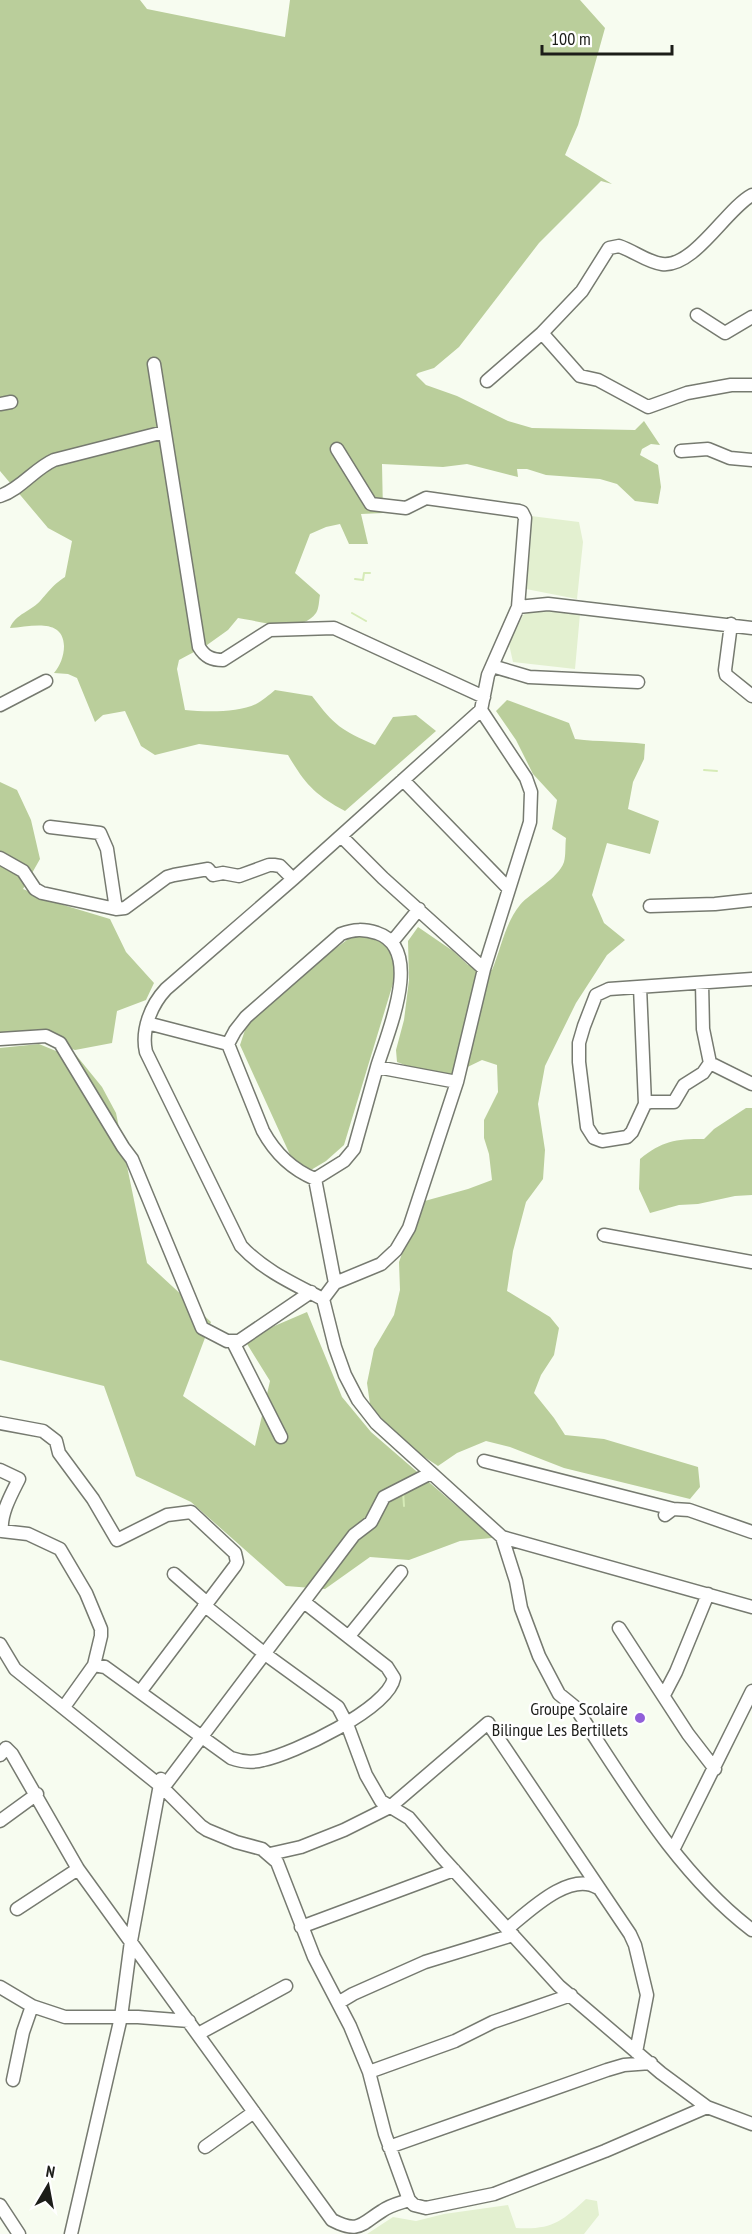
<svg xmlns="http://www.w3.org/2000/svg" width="752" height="2234" font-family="'PT Sans Narrow',sans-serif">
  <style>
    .green { fill: #e3f0d0 }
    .forest { fill: #bace9b }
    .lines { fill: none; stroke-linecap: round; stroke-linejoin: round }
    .stream { stroke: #d6ebb7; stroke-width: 2 }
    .minor-casing { stroke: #767a70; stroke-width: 15 }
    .minor { stroke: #fff; stroke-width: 12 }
    .poi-dot { fill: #915fd9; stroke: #fff; stroke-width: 2 }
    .labels { text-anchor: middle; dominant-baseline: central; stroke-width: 5; stroke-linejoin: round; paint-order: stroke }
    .poi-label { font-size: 18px; fill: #1c1d19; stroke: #fff; text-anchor: end }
  </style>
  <rect width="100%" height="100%" fill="#f7fcf0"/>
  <!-- green -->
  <path class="green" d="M531,516L579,522L583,542L577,599L526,589Z
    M545,610L580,614L575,669L513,662L509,644L523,615L532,611Z
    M586,2199L597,2201L599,2215L584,2234H367L393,2217L416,2221L444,2214L508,2205L516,2228C552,2230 561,2222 586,2199Z"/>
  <!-- forest -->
  <path class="forest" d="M0,0H140L147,9L285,37L290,0H580L605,28L578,125L565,155L612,184L601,181L539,243L459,347L434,368L418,373L416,375L426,385L457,396L508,421L532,428L635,430L644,421L660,445L651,444L642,449L640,455L658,465L661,487L658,504L635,501L617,484L600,479L546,475L527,469H517L518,477L467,464L443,467L382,464L383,513L361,514L368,544H349L340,524L326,527L310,534L295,573L320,595C319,600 319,609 316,613C300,635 260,621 238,618L228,630L207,645L179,660L177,669L185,710C205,712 237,713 256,704C262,701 269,695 275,690L312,696C335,726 341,730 375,745L393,717L416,715L436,731L345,811C315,795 305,784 288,755L199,744L155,755L141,746L125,711L103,715L95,722L77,678L68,674L54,673C60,666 64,656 64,646C63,617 30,627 10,628C15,614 32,611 41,600C51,589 52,586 65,577L72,541L48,528L0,471Z
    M507,700L569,723L575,739C599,742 622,741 645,744L644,759L633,782L628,809L659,821L650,854L607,843L592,895L604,923L625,940L607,955L576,1003L545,1066L538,1104L545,1150L543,1179L526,1202L513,1251L507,1291L550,1317L559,1328L554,1355L541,1375L534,1393L554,1418L565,1435L604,1439L698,1467L700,1487L690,1499L564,1468L510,1447L486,1441L457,1453L438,1466L409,1447L387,1427L370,1404L367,1383L374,1349L394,1315L400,1290L399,1262L421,1202L468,1189L492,1180L489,1154L484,1138V1120L498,1092L497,1065L482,1060L451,1075L418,1070L397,1062L396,1050L404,1020L409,980L408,941L418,927L453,951L468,965L492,970C501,949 505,923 520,905C531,892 558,879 564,862C566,855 565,845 566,838L552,829L557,800L533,774L516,740L496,711Z
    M0,782L17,790L31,820L40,859L23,889L60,904L110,919L126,952L154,983L146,1000L117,1011L112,1043L75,1050L43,1040L0,1045Z
    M355,934C380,938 389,942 398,967L344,1145L326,1161L311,1170L291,1157L240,1045L247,1024L320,960Z
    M39,1044L56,1051L76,1055L102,1087L116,1113L147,1263L211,1322L183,1396L255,1446L270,1381L244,1339L307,1312L342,1397L371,1432L475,1522L502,1537L460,1541L409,1560L370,1557L325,1589L286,1586L191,1502L136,1476L104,1386L0,1360V1048Z
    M746,1108H752V1195L735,1196L698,1204L679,1205L650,1213L639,1189L640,1159C662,1141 675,1139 704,1139L714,1129Z"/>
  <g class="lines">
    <!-- stream -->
    <path class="stream" d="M355,579L363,580L364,573H370
      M352,613L366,621
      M704,770L717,771
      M403,1491L404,1506"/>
    <defs>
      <path id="minor" d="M752,195C726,209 694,268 662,264C647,262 634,251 619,246L609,248L582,291L542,333L580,376L598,380L648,407L687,393L731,385H752
        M697,315L725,333L752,317
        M154,364L199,647C205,657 212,660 223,660L270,630L334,628L484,697
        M487,381L542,333
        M0,404L11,402
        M681,451L708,449L730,458L752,460
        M0,496C21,489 34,469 54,460L164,432
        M518,607L548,604L752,628
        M731,624L725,670L726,675L752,696
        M492,666L529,677L638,682
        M0,705L46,681
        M481,710L526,778L531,792L530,822L484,969L457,1082L409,1228L396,1250L381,1264L335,1283L323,1299L335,1347L345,1375L358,1400L376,1423L502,1537L752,1607
        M403,780L509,889
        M50,827L100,833L107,849L116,909
        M341,836L383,878L484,969
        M0,858L23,871L35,889L42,893L116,909L125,908L167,877L174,875L208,869L213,875L223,873L239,876L269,865H274L280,866L293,879
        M650,906L715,904L752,900
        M392,942L419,909
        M702,983L703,1029L710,1063L752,1084
        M640,987L645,1104L632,1132L627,1137L602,1141L594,1138L587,1127L579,1062V1043L584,1026L596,995L609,989L752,979
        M147,1023L228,1044
        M0,1039L46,1036L60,1043L123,1147L132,1159L202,1328L227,1341H239L311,1292
        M377,1067C387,1034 425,949 377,933C364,929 354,929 341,934L246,1017L235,1031L228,1044L263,1131C275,1153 291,1169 315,1179L344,1161L354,1149L377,1067L457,1082
        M645,1104L650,1102H674L684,1085L703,1073L710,1063
        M315,1179L335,1283
        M604,1235L752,1262
        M323,1299C294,1284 263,1270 241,1246L146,1052C141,1030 151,1005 166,989L293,879L481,710L488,675L518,607L525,518L522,512L519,511L426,498L406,508L371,504L337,449
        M233,1342L281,1437
        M0,1423L43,1431L56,1441L59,1453L93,1499L117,1540L167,1515L191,1512L235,1553L237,1562L235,1566L140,1692
        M484,1461L673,1509
        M0,1470L19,1479C12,1493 0,1514 2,1531L28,1534L60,1549L86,1593L101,1629V1636L94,1665L64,1707
        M665,1515L673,1509L689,1510L752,1532
        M502,1537L516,1581L521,1608L539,1656L559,1694L575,1707C627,1785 676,1872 752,1930
        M174,1574L206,1602
        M204,1605L265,1654L338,1707L347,1724L366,1775L381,1801L409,1818L441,1856L559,1986L661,2073L707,2107L752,2124
        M619,1628L688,1734L715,1769
        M349,1636L401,1572
        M0,1644L15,1669L163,1788L201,1826L207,1830L236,1842L262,1849L277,1862L314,1957L350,2026L369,2072L385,2134L409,2200L414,2205L426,2208L494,2194L605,2151L707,2107
        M94,1665L105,1667L231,1758C242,1762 252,1763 263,1760C293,1754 388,1709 394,1678L387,1667L304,1602
        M664,1695L676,1672L708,1594
        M0,1755L6,1748L12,1754L78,1869L332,2220C359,2234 361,2224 382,2211C390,2205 400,2203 409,2200
        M163,1788L354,1535L371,1522L384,1497L431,1473
        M0,1821L37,1794
        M673,1850L752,1691
        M270,1854L301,1847L344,1830L390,1807L488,1723L630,1934L635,1945L647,1995L636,2052
        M17,1909L78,1869
        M301,1927L454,1870
        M507,1929C528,1912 570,1870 598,1888
        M0,1987L32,2006L65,2017H138L189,2021
        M338,2003L353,1994L425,1962L513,1935
        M198,2034L286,1986
        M369,2072L455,2041L493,2022L571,1995
        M13,2080L23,2032L32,2006
        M205,2147L254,2112
        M389,2147L607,2070L624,2065L651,2063
        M0,2205L19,2234
        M71,2234L121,2017L131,1941L161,1779"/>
    </defs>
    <!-- minor casing -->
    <use href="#minor" class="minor-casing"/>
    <!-- minor -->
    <use href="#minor" class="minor"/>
  </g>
  <!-- markers -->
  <circle class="poi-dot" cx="640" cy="1718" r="6"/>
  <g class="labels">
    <!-- poi labels -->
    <g class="poi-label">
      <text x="628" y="1708">Groupe Scolaire<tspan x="628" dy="21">Bilingue Les Bertillets</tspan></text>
    </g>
  </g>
  <!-- north arrow -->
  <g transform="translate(48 2186) rotate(10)" stroke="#ffffff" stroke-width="4.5" paint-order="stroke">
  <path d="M0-4.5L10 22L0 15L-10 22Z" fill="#1c1d19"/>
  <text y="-9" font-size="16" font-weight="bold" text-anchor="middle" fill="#1c1d19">N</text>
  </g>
  <!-- scale -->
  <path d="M542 45v9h130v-9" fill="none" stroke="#1c1d19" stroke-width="3"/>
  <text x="551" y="45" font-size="18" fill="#1c1d19" stroke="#ffffff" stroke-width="4.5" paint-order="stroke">100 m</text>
</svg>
